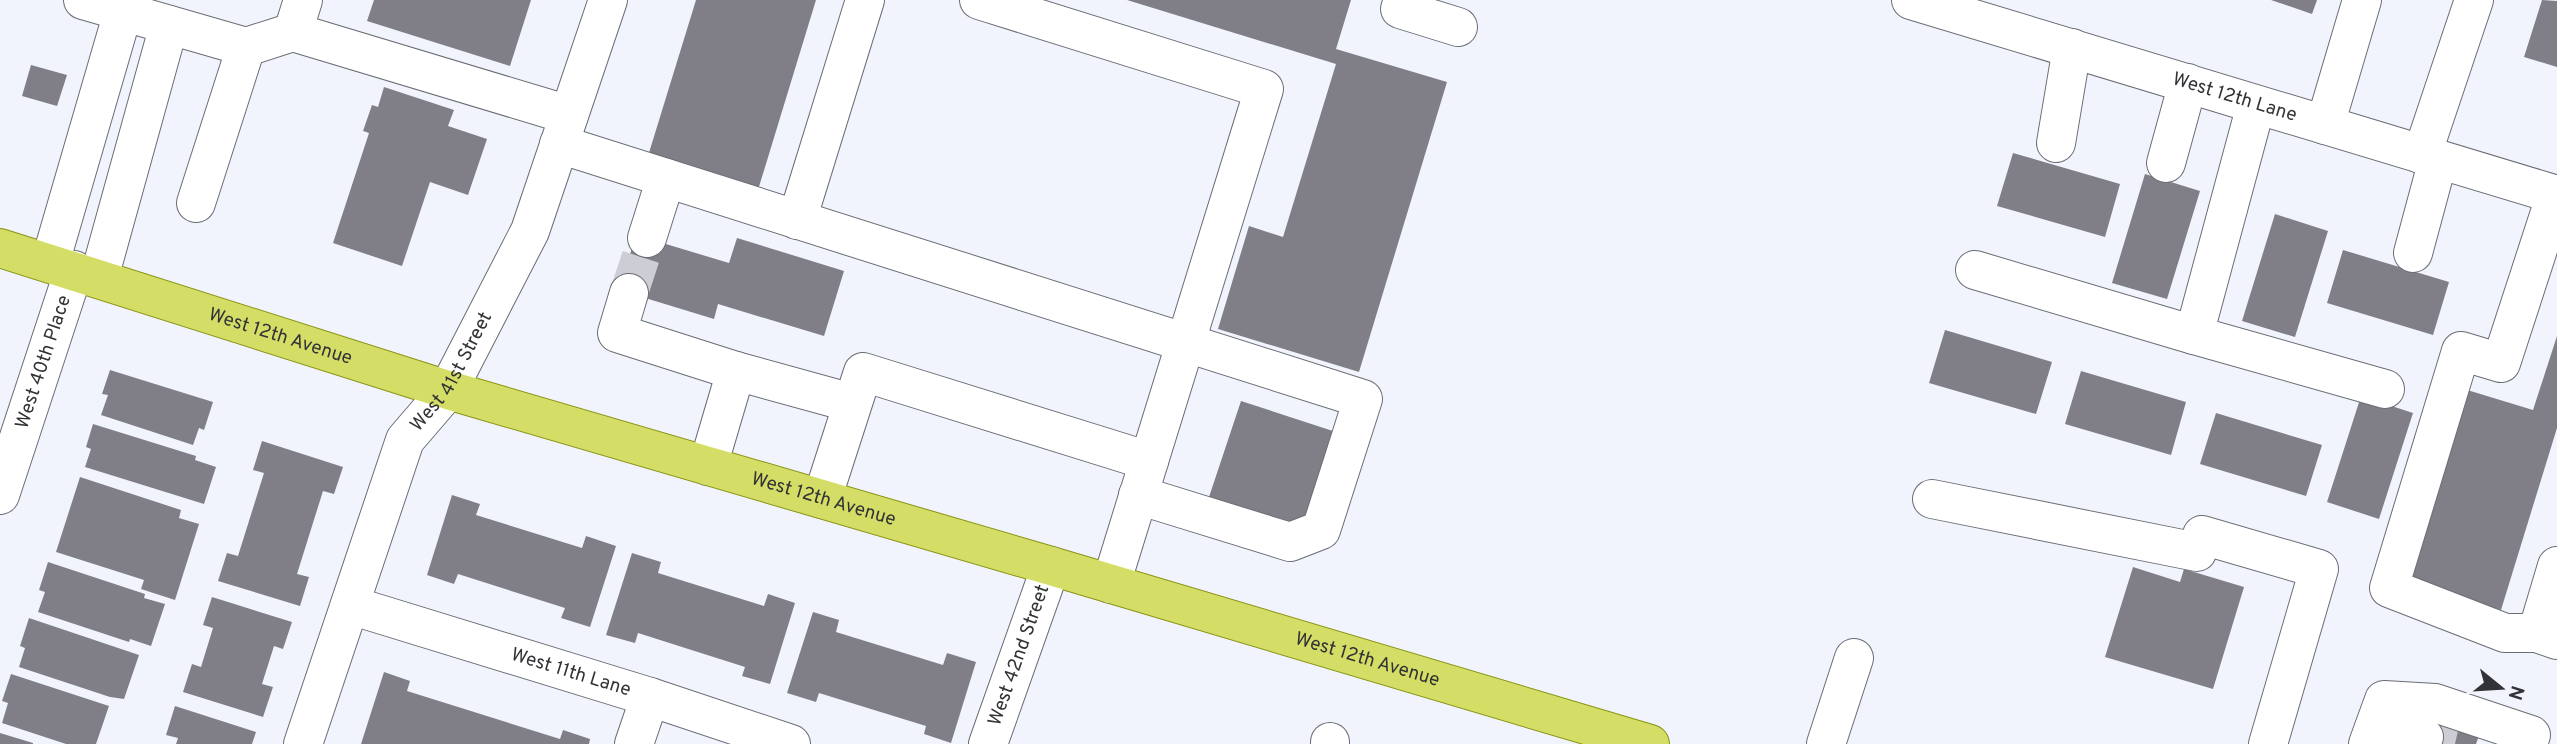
<svg xmlns="http://www.w3.org/2000/svg" width="2557" height="744" font-family="Overpass,sans-serif">
  <style>
    .building { fill: #807f87 }
    .lines { fill: none; stroke-linecap: round; stroke-linejoin: round }
    .minor-tunnel { stroke: #cccdd5; stroke-width: 38; stroke-dasharray: 38 19; stroke-linecap: butt }
    .minor-casing { stroke: #6b6d75; stroke-width: 40 }
    .major-casing { stroke: #899313; stroke-width: 40 }
    .minor { stroke: #fff; stroke-width: 38 }
    .major { stroke: #d4dd66; stroke-width: 38 }
    .labels { text-anchor: middle; dominant-baseline: central; stroke-width: 7; stroke-linejoin: round; paint-order: stroke }
    .street-label { font-size: 19px; fill: #323336; stroke: #f2f4fd }
  </style>
  <rect width="100%" height="100%" fill="#f2f4fd"/>
  <!-- building -->
  <path class="building" d="M374,0H531L510,66L367,21Z
    M696,0H816L758,190L648,156Z
    M1127,0H1351L1336,49L1447,82L1359,372L1218,329L1249,226L1283,237L1336,64Z
    M2271,0H2317L2312,14Z
    M2542,0L2557,1V67L2524,57Z
    M31,65L67,75L57,106L22,96Z
    M384,87L454,110L448,126L487,139L468,195L430,182L402,266L333,243L369,133L363,131L372,105L378,107Z
    M2013,153L2120,184L2105,237L1997,206Z
    M2145,174L2200,191L2167,299L2112,283Z
    M2275,214L2328,231L2295,337L2242,321Z
    M636,235L729,263L737,238L844,271L824,336L718,304L714,319L619,290Z
    M2343,250L2449,282L2433,335L2327,303Z
    M1945,330L2052,362L2036,414L1929,383Z
    M2557,336V428L2501,610L2405,580L2464,389L2533,410Z
    M110,370L213,402L204,430L199,428L193,445L101,415L108,395L102,394Z
    M2081,371L2186,402L2171,455L2065,424Z
    M2361,396L2413,413L2379,519L2327,502Z
    M1241,401L1336,432L1303,531L1208,500Z
    M2216,413L2322,445L2306,496L2200,464Z
    M93,424L196,456L195,460L216,467L204,504L85,467L91,449L86,447Z
    M262,441L343,467L334,494L323,491L297,574L309,577L300,606L218,581L227,553L238,556L264,473L253,470Z
    M80,477L181,510L179,518L199,524L175,600L141,589L144,580L56,552Z
    M452,495L480,504L476,515L582,548L586,536L616,546L590,627L561,618L565,608L458,574L454,584L427,575Z
    M632,553L661,562L658,573L764,606L768,594L795,603L770,684L742,676L745,667L638,633L635,643L606,635Z
    M48,562L145,594L144,598L165,604L151,646L130,639L129,642L38,612L45,592L39,590Z
    M2133,567L2180,582L2184,569L2244,587L2213,689L2105,657Z
    M212,597L292,622L283,649L274,646L262,684L273,687L263,717L183,692L192,664L201,667L213,628L203,625Z
    M813,612L839,620L836,632L943,665L947,653L976,662L951,743L924,734L926,726L819,693L816,702L787,693Z
    M29,618L139,655L124,699L110,697L19,667L25,648L20,646Z
    M384,672L410,681L407,691L560,739L563,730L590,739L589,744H361Z
    M11,674L109,706L96,744H66L2,723L8,703L2,701Z
    M175,706L256,732L252,744H176L178,738L166,735Z
    M2429,719L2480,733L2476,744H2422Z
    M0,733L33,743V744H0Z"/>
  <g class="lines">
    <!-- minor-tunnel -->
    <path class="minor-tunnel" d="M629,293L647,238
      M2424,737L2455,744"/>
    <defs>
      <g id="minor">
        <path d="M83,0L246,47"/>
        <path d="M303,0L293,32L569,115"/>
        <path d="M979,0L1264,89L1111,584"/>
        <path d="M1403,0L1400,9L1458,27"/>
        <path id="s1" d="M1911,0L2557,195"/>
        <path d="M2256,105L2194,335L2385,389"/>
        <path d="M2325,125L2362,0"/>
        <path d="M2056,143L2072,48"/>
        <path d="M559,144L1363,399L1321,530L1290,542L1138,495"/>
        <path d="M2422,155L2474,0"/>
        <path d="M2166,163L2188,83"/>
        <path d="M196,203L246,47L293,32"/>
        <path d="M797,220L865,0"/>
        <path d="M647,238L666,178"/>
        <path d="M2413,253L2438,160"/>
        <path d="M50,263L123,12"/>
        <path d="M1975,270L2194,335"/>
        <path d="M99,278L169,25"/>
        <path d="M629,293L617,333L736,371L852,403"/>
        <path d="M708,466L736,371"/>
        <path id="s2" d="M0,495L74,270"/>
        <path d="M822,499L863,372L1149,461"/>
        <path d="M1932,499L2197,552L2202,535L2319,569L2268,744"/>
        <path d="M2557,566L2537,633L2557,640"/>
        <path id="s3" d="M350,605L650,697L791,744"/>
        <path d="M2537,633H2505L2389,588L2461,351L2501,363L2556,194"/>
        <path d="M2374,728L2424,737"/>
        <path id="s4" d="M303,744L405,440L448,390L530,231L608,0"/>
        <path d="M634,744L650,697"/>
        <path id="s5" d="M988,744L1051,566"/>
        <path d="M1330,744V742"/>
        <path d="M1826,744L1854,658"/>
        <path d="M2368,744L2384,700L2435,703L2531,735L2528,744"/>
      </g>
      <g id="major">
        <path id="s6" d="M0,248L448,390L1051,566L1650,744"/>
      </g>
    </defs>
    <!-- minor casing -->
    <use href="#minor" class="minor-casing"/>
    <!-- major casing -->
    <use href="#major" class="major-casing"/>
    <!-- minor -->
    <use href="#minor" class="minor"/>
    <!-- major -->
    <use href="#major" class="major"/>
  </g>
  <g class="labels">
    <!-- street labels -->
    <g class="street-label">
      <text stroke="none"><textPath href="#s1" startOffset="338">West 12th Lane</textPath></text>
      <text stroke="none"><textPath href="#s6" startOffset="294">West 12th Avenue</textPath></text>
      <text stroke="none"><textPath href="#s2" startOffset="140">West 40th Place</textPath></text>
      <text stroke="none"><textPath href="#s4" startOffset="404">West 41st Street</textPath></text>
      <text stroke="none"><textPath href="#s6" startOffset="861">West 12th Avenue</textPath></text>
      <text stroke="none"><textPath href="#s5" startOffset="94">West 42nd Street</textPath></text>
      <text stroke="none"><textPath href="#s6" startOffset="1428">West 12th Avenue</textPath></text>
      <text stroke="none"><textPath href="#s3" startOffset="231">West 11th Lane</textPath></text>
    </g>
  </g>
  <!-- north arrow -->
  <g transform="translate(2501 688) rotate(108)" stroke="#f2f4fd" stroke-width="5" paint-order="stroke">
  <path d="M0-5L12 26L0 18L-12 26Z" fill="#323336"/>
  <text y="-10" font-size="19" font-weight="bold" text-anchor="middle" fill="#323336">N</text>
  </g>
</svg>
